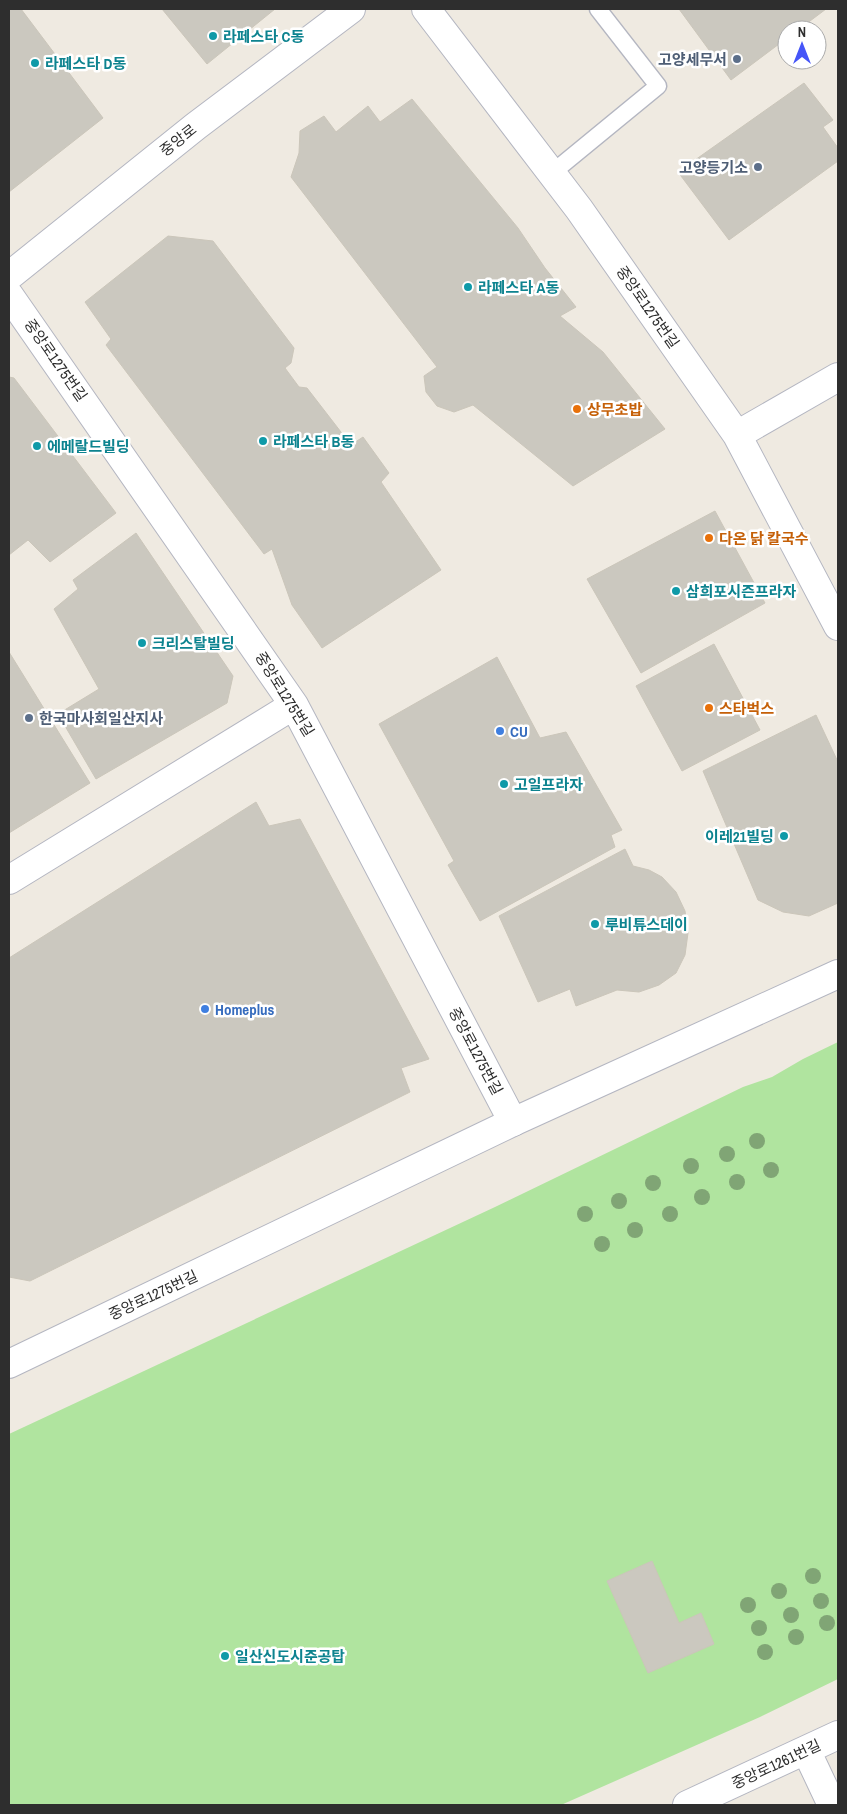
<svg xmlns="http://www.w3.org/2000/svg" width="847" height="1814" font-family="'Archivo Narrow','Noto Sans KR',sans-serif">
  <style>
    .green { fill: #b0e49f }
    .building { fill: #cbc8bf; stroke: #cbc6ba }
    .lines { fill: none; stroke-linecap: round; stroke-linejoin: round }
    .lane-casing { stroke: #b4b6c1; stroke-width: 19 }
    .street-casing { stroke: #b4b6c1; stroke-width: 30 }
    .secondary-casing { stroke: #b4b6c1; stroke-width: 30 }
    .lane { stroke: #fff; stroke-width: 16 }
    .street { stroke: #fff; stroke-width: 28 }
    .secondary { stroke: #fff; stroke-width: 28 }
    .tree { fill: #80a575 }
    .culture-dot { fill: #0f9aa8; stroke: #fff; stroke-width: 2 }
    .service-dot { fill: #5c6f8a; stroke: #fff; stroke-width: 2 }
    .food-dot { fill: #e8710a; stroke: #fff; stroke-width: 2 }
    .shop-dot { fill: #3f7fe0; stroke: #fff; stroke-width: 2 }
    .labels { text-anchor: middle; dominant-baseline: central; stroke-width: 5; stroke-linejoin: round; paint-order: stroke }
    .culture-label { font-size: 15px; font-weight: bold; fill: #0d838f; stroke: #fff; text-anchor: start }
    .service-label { font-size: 15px; font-weight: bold; fill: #4e5e75; stroke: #fff; text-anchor: end }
    .street-label { font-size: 15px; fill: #2e2e2e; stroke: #fff }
    .food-label { font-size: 15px; font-weight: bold; fill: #c56008; stroke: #fff; text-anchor: start }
    .shop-label { font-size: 15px; font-weight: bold; fill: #366cbe; stroke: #fff; text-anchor: start }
  </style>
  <rect width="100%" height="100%" fill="#efeae1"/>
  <!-- green -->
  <path class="green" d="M838,1042V1679L760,1717L561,1805H9V1434L495,1207L743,1087L772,1077L803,1059Z"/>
  <!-- building -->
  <path class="building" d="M9,9H21L103,118L9,192Z
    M162,9H275L207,64Z
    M679,9H826L798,30H787V38L731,80Z
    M804,83L833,120L823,127L838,148V161L729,240L678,172Z
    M412,99L518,228L545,268L576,307L560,316L603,352L665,429L573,486L473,405L454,412L437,406L426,392L424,376L437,367L291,177L299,153L300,131L324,116L336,132L368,106L380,122Z
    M168,236L213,241L294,348L291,363L285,368L299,387L307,388L351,445L363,437L389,473L381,482L441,570L322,648L292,605L272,549L264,554L106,345L111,339L85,302Z
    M9,377L14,378L116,513L50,562L28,540L9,555Z
    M715,511L765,603L641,673L587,579Z
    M136,533L233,676L227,703L96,779L58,714L99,689L54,609L78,589L73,580Z
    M714,644L760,730L682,771L636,686Z
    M9,652L90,783L9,833Z
    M497,657L540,738L566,732L622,830L611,835L615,847L480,921L448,865L454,861L379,724Z
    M816,715L838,762V903L809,916L783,912L758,900L703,771Z
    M256,802L269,826L300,819L429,1059L401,1068L410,1092L30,1281L9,1277V958Z
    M625,849L633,866L649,870L662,877L676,892L685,911L688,933L685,955L676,973L659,985L639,992L617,990L576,1006L570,989L538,1002L499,916Z
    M652,1561L679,1623L701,1613L714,1644L648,1673L607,1581Z"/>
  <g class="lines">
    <defs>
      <path id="lane" d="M552,173L658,86L598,9"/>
      <path id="street" d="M426,9L579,209L737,435L838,626
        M9,276L196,126L351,9
        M9,295L294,705L513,1122
        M737,435L838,377
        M9,880L294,705
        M806,1750L832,1805
        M687,1805L838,1735"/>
      <path id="secondary" d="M9,1364L513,1122L838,974"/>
    </defs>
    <!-- lane casing -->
    <use href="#lane" class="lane-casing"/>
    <!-- street casing -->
    <use href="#street" class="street-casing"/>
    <!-- secondary casing -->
    <use href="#secondary" class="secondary-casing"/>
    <!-- lane -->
    <use href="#lane" class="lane"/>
    <!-- street -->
    <use href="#street" class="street"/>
    <!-- secondary -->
    <use href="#secondary" class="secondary"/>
  </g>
  <!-- trees -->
  <g class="tree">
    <circle cx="757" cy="1141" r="8"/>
    <circle cx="727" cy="1154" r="8"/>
    <circle cx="691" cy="1166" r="8"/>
    <circle cx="771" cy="1170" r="8"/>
    <circle cx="737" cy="1182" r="8"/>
    <circle cx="653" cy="1183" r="8"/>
    <circle cx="702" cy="1197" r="8"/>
    <circle cx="619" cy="1201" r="8"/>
    <circle cx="585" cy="1214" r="8"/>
    <circle cx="670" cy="1214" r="8"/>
    <circle cx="635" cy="1230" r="8"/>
    <circle cx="602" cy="1244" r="8"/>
    <circle cx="813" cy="1576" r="8"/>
    <circle cx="779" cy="1591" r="8"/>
    <circle cx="821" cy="1601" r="8"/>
    <circle cx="748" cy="1605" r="8"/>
    <circle cx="791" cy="1615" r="8"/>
    <circle cx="827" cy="1623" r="8"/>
    <circle cx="759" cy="1628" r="8"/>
    <circle cx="796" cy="1637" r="8"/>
    <circle cx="765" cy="1652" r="8"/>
  </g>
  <!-- markers -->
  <g class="culture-dot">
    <circle cx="213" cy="36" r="5"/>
    <circle cx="35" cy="63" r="5"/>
    <circle cx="468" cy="287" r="5"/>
    <circle cx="263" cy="441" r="5"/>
    <circle cx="37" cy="446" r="5"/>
    <circle cx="676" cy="591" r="5"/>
    <circle cx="142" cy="643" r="5"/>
    <circle cx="504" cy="784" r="5"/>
    <circle cx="784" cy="836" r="5"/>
    <circle cx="595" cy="924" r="5"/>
    <circle cx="225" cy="1656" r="5"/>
  </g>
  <g class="service-dot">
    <circle cx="737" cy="59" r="5"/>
    <circle cx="758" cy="167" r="5"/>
    <circle cx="29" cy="718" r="5"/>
  </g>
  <g class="food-dot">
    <circle cx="577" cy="409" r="5"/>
    <circle cx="709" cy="538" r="5"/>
    <circle cx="709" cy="708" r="5"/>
  </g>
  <g class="shop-dot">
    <circle cx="500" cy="731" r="5"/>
    <circle cx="205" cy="1009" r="5"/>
  </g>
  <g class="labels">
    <!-- culture labels -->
    <g class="culture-label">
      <text x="223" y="36">라페스타 C동</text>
      <text x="45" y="63">라페스타 D동</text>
      <text x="478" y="287">라페스타 A동</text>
      <text x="273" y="441">라페스타 B동</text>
      <text x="47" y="446">에메랄드빌딩</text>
      <text x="686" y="591">삼희포시즌프라자</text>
      <text x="152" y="643">크리스탈빌딩</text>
      <text x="514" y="784">고일프라자</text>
      <text x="774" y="836" text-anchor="end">이레21빌딩</text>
      <text x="605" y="924">루비튜스데이</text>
      <text x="235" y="1656">일산신도시준공탑</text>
    </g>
    <!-- service labels -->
    <g class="service-label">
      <text x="727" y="59">고양세무서</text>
      <text x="748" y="167">고양등기소</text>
      <text x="39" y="718" text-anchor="start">한국마사회일산지사</text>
    </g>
    <!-- street labels -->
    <g class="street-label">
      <text transform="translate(178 140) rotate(-38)">중앙로</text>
      <text transform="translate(648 307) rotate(55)">중앙로1275번길</text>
      <text transform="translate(56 360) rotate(55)">중앙로1275번길</text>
      <text transform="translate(285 694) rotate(58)">중앙로1275번길</text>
      <text transform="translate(476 1051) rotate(62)">중앙로1275번길</text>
      <text transform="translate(153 1295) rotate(-25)">중앙로1275번길</text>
      <text transform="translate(776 1764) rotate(-25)">중앙로1261번길</text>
    </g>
    <!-- food labels -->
    <g class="food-label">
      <text x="587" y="409">상무초밥</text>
      <text x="719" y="538">다온 닭 칼국수</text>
      <text x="719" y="708">스타벅스</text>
    </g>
    <!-- shop labels -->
    <g class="shop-label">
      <text x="510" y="731">CU</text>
      <text x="215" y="1009">Homeplus</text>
    </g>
  </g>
  <!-- border -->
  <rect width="847" height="1814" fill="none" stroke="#2e2e2e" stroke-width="20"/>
  <!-- north arrow -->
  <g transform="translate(802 45)"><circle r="24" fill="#ffffff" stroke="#ababab"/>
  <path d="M0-4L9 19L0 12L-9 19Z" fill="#4555f8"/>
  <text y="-8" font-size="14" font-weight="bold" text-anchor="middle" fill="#2e2e2e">N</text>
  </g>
</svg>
